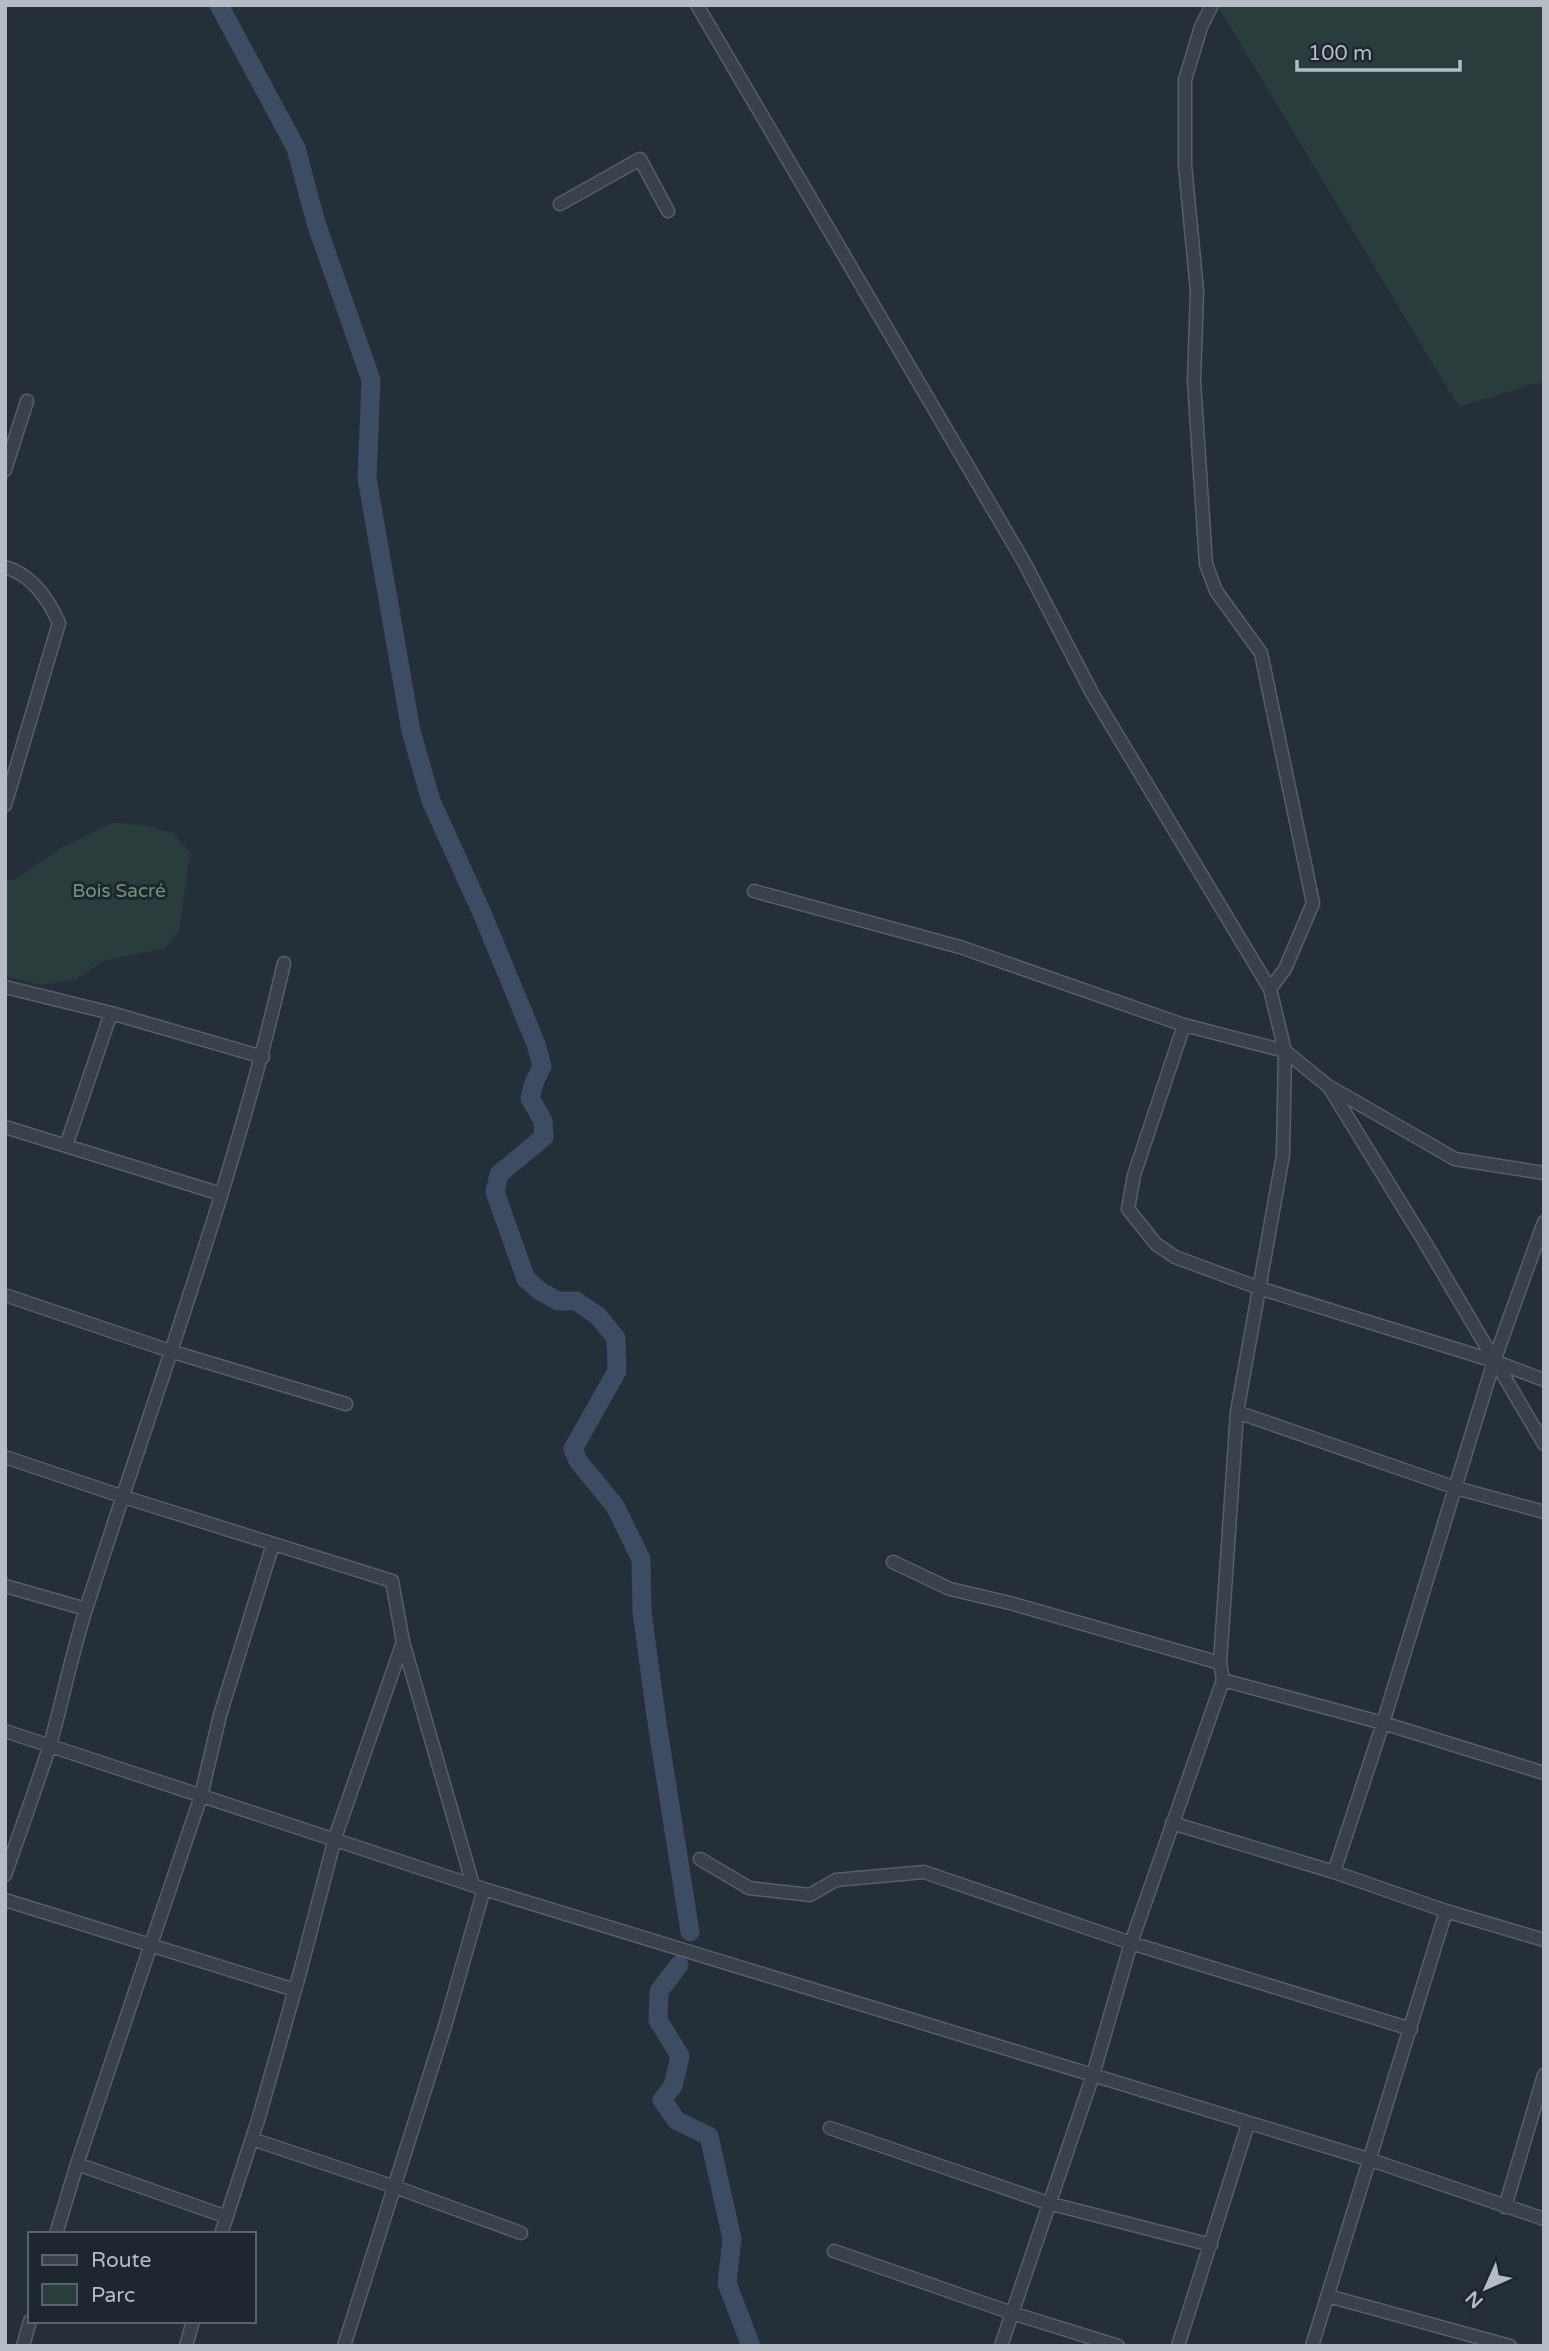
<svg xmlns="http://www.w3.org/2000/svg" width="1549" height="2351" font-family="'Varela Round',sans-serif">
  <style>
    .green { fill: #2a3d3d }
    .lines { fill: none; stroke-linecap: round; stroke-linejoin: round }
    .river { stroke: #3d4c62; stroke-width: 19 }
    .street-casing { stroke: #575f69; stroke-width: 15 }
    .street { stroke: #39414b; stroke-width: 12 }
    .labels { text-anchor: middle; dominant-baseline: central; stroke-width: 6; stroke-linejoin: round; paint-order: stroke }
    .park-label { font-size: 19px; fill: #6e9576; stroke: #1e2630 }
  </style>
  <rect width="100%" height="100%" fill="#252f3a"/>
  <!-- green -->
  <path class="green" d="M1217,5H1544V381L1459,407Z
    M113,823L144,825L174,834L190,853L179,931L165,948L103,961L77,979L40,985L5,976V881L16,879L61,848Z"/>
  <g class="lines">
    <!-- river -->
    <path class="river" d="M219,5L296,148L316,223L371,380L367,478L411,731L431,801L482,913L536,1044L542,1066L534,1083L530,1098L543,1121L544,1137L499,1174L495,1192L526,1279L540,1291L558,1301H576L598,1316L616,1338L617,1371L573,1449L578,1461L615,1506L641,1559L642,1612L657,1723L690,1932
      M679,1965L659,1991L658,2020L680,2056L673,2086L662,2100L677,2121L709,2136L732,2239L727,2283L751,2346"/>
    <defs>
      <path id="street" d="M697,5L1024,562L1092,693L1270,989L1285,1051L1283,1155L1237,1412L1220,1663L1223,1680L1131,1943L1093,2075L1001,2346
        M1212,5L1201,27L1185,80V165L1197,291L1194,381L1206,564L1216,591L1261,653L1313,903L1285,969L1270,989
        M560,204L640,159L668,211
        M5,470L27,401
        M5,567C32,575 48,598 59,623L5,805
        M754,891L960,947L1184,1025L1285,1051L1328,1086L1455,1159L1544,1173
        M5,987L111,1013L263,1057
        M1184,1025L1134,1175L1128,1209L1156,1244L1175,1257L1259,1288L1494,1361L1544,1380
        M1329,1087L1424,1241L1544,1444
        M5,1127L221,1194
        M66,1146L111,1013
        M5,1295L173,1352L346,1404
        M1237,1412L1456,1488L1544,1512
        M5,1457L124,1497L392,1581L403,1642L473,1885
        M893,1562L950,1589L1010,1603L1220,1663
        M5,1586L86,1609
        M1223,1680L1383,1723L1544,1773
        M5,1731L484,1889L1371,2160L1544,2219
        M1172,1823L1334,1872L1446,1911L1544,1940
        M700,1859L749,1888L810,1895L836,1880L924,1872L1131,1943L1411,2029
        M1334,1872L1383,1723L1494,1361L1544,1222
        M5,1875C20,1832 36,1788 50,1745C63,1699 72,1652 87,1606C155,1393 234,1182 284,963
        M5,1900L295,1990
        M830,2128L1048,2203L1211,2245
        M252,2139L395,2187L521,2233
        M77,2164L227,2217
        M1505,2207L1544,2075
        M56,2234L77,2164L201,1796L220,1715L273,1544
        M221,2234L259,2117L300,1972L335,1838L403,1642
        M834,2251L1012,2313L1118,2346
        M1328,2296L1510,2346
        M23,2346L30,2321
        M186,2346L193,2321
        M344,2346L445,2026L484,1889
        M1178,2346L1248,2124
        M1312,2346L1446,1911"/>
    </defs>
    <!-- street casing -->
    <use href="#street" class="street-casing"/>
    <!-- street -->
    <use href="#street" class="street"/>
  </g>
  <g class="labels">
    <!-- park labels -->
    <g class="park-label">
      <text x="119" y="891">Bois Sacré</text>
    </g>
  </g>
  <!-- border -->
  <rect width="1549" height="2351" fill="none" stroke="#b5bcc6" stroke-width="14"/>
  <!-- legend -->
  <rect x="28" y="2232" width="228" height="91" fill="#1e2630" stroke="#5a626c" stroke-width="2"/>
  <rect x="42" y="2255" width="35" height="10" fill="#39414b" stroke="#5a626c" stroke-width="2"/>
  <text x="91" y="2267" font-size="21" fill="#b5bcc6">Route</text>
  <rect x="42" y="2284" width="35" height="21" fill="#2a3d3d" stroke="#5a626c" stroke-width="2"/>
  <text x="91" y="2302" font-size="21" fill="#b5bcc6">Parc</text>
  <!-- north arrow -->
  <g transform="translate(1486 2288) rotate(225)" stroke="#1e2630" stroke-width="5" paint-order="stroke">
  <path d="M0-5L12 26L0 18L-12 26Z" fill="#b5bcc6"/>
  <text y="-10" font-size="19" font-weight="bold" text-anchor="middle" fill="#b5bcc6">N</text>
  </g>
  <!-- scale -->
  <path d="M1297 60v10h163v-10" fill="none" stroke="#b5bcc6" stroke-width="3.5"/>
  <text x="1308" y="60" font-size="21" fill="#b5bcc6" stroke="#1e2630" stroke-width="5" paint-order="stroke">100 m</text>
</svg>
